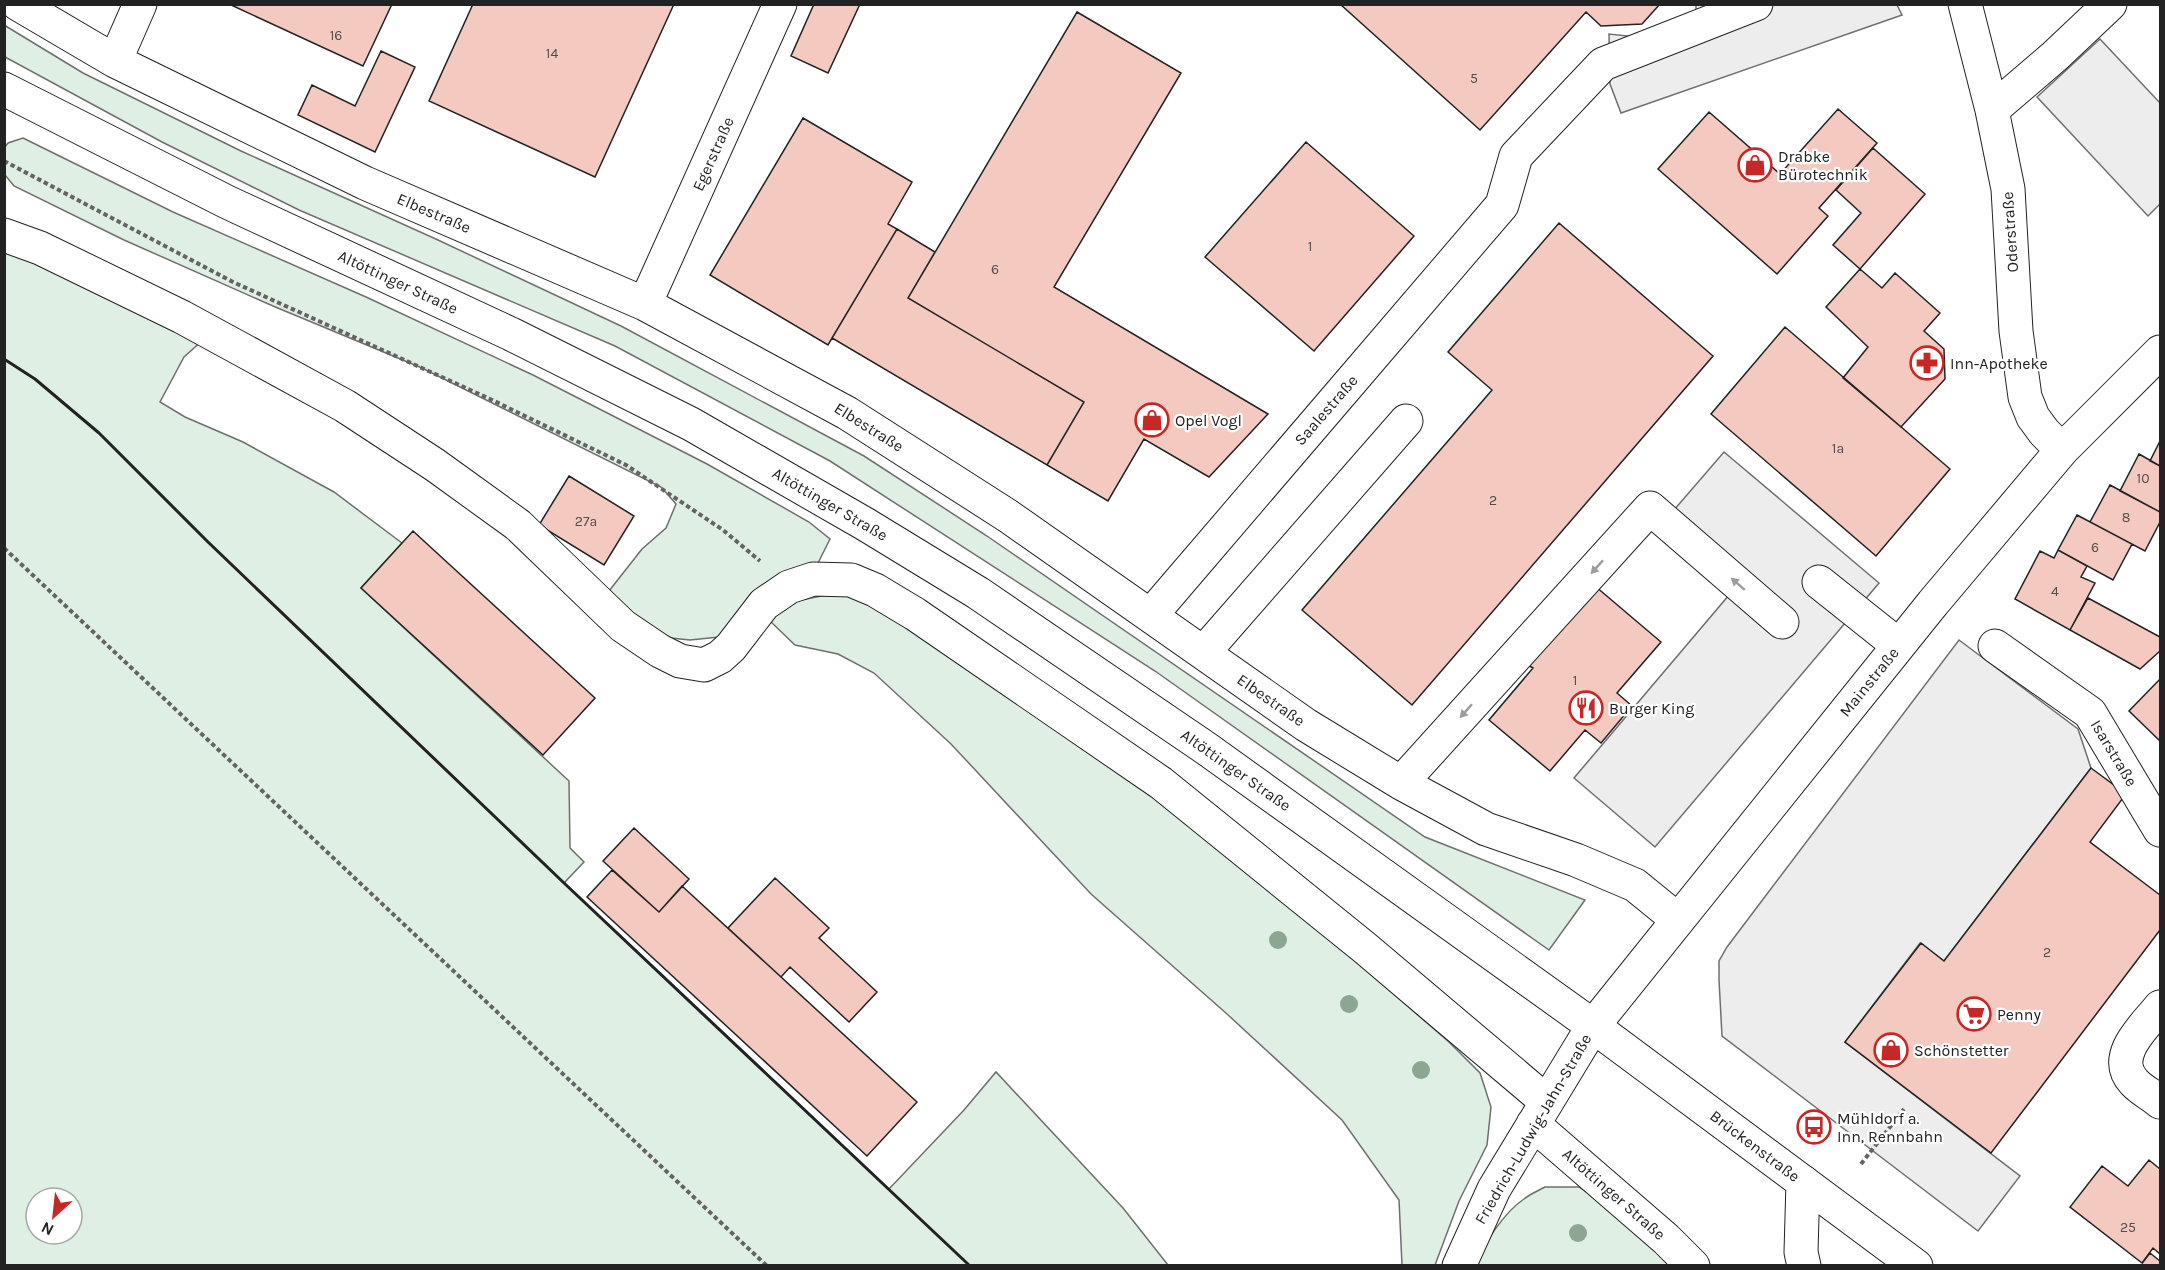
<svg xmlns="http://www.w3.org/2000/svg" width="2165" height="1270" font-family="Karla,sans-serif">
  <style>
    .green { fill: #e0efe3; stroke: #6f6f6f; stroke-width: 1.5; fill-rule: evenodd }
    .parking { fill: #ededed; stroke: #6f6f6f; stroke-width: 1.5 }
    .building { fill: #f3c9c0; stroke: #222; stroke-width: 1.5 }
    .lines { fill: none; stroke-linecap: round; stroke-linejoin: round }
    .minor-casing { stroke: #222; stroke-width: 35 }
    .major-casing { stroke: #222; stroke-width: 35 }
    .path { stroke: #646464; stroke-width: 4; stroke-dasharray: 4.5 3; stroke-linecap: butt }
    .minor { stroke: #fff; stroke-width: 33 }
    .major { stroke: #fff; stroke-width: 33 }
    .wall { stroke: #222; stroke-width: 3 }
    .tree { fill: #8da692 }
    .oneway { fill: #9c9c9c }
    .labels { text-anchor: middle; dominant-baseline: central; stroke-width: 4.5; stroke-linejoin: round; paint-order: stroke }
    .number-label { font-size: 14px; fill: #564c4a }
    .street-label { font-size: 16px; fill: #222; stroke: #fff }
    .poi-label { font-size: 16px; fill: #222; stroke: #fff; text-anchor: start }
  </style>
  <rect width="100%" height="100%" fill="#fff"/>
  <!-- green -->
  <path class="green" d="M4,25L83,73L241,151L438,240L621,326L864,456L987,536L1425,837L1585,900L1549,950L1155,671L830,461L615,346L299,210L162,142L5,57Z
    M23,138L173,212L366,297L533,375L707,464L809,522L830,539L817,565L719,637L690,640L671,638L632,618L609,591L642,549L666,528L676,504L661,487L422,368L273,306L124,240L14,186L5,175V147L8,143Z
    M4,246L204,339L184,357L160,402L185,417L243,442L334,492L402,543L361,588L569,781L570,848L584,862L564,883L889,1189L964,1110L996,1072L1123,1208L1168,1265H5ZM36,1198H72V1234H36Z
    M835,593L880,605L1122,772L1277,893L1449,1042L1480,1073L1491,1107L1487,1145L1459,1201L1435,1265H1402L1399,1200L1342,1120L1227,1014L1091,894L951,744L874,673L838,654L795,645L771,622L783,604Z
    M1545,1187H1579L1619,1214L1671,1266H1477C1481,1245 1506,1211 1524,1199C1530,1194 1538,1191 1545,1187Z"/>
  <!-- parking -->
  <path class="parking" d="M1696,5H1897L1902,15L1621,113L1610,84L1609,34L1646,38L1696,12Z
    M2100,39L2160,103V204L2148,216L2037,97Z
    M1724,452L1879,583L1655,847L1574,778L1729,595L1655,532Z
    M1959,640L2078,729L2091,768L1944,961L1920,943L1845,1042L2020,1176L1978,1231L1722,1036L1719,980V961L1727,947Z"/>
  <!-- building -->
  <path class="building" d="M229,4H392L363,66Z
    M473,4H674L595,177L429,101Z
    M814,4H860L828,73L791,56Z
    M1340,4H1660L1642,24L1601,26L1586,12L1480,130Z
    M1077,12L1181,73L1054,287L1268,414L1209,477L1144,439L1108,501L1047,465L1084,402L908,298Z
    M381,51L415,67L375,152L298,115L312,85L355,106Z
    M1838,109L1877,143L1819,208L1828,216L1777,274L1658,169L1709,112L1780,174Z
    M803,118L912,182L888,224L897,229L828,345L710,275Z
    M1306,142L1414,236L1314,351L1205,257Z
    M1873,148L1925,194L1860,269L1833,245L1861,213L1836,190Z
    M1559,223L1713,356L1412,705L1302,610L1492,390L1448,352Z
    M897,229L935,252L908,298L1084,402L1047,465L832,338Z
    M1860,269L1882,288L1895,273L1940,313L1924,331L1944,349L1945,379L1901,427L1843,378L1868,347L1826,307Z
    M1785,327L1950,469L1876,556L1711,414Z
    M2160,441V466L2150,461Z
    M2139,454L2160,466V512L2120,491Z
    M569,476L634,516L604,565L539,525Z
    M2110,485L2160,512V522L2145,551L2090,522Z
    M2077,515L2132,544L2113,580L2058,550Z
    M413,531L595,698L543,755L361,588Z
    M2058,550L2087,566L2081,577L2095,583L2070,630L2015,599L2040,551L2054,558Z
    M1595,586L1661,642L1617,693L1632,706L1601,743L1585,730L1550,771L1489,720L1533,668L1528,665Z
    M2088,598L2160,637V651L2140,669L2070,630Z
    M2160,679V741L2129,711Z
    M2091,768L2126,794L2090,842L2160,895V930L1991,1153L1845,1042L1921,943L1944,961Z
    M634,828L689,879L659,912L603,861Z
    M612,870L659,912L682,886L917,1102L867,1156L587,897Z
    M775,878L829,928L819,938L877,992L849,1022L790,967L781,977L728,928Z
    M2149,1160L2160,1169V1254L2153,1248L2142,1263L2070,1207L2102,1166L2128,1186Z
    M2150,1253L2160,1261V1266H2140Z"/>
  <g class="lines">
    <defs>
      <path id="minor" d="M18,4L115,61L365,183L645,304L847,413L1008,516L1306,725L1401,783L1486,829L1576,860L1635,885L1678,920
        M1965,4L1992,110L2008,189L2016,331L2025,397L2033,417L2044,432L2062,450
        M115,61L140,4
        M1992,110L2055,56L2110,4
        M4,235L40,248L182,317L345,406L435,465L518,525L623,626L660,651L680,661L704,665L720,657L731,647L764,604L789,587L813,579L851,580L875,590L915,614L1161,783L1365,948L1547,1102
        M645,304L780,4
        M1819,582L1898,645
        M1151,615L1502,205L1516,156L1603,64L1756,4
        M1995,646L2090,713L2160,830
        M1204,652L1406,421
        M1401,783L1650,508L1782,622
        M2160,1007C2145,1026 2110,1056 2134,1082C2141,1090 2152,1095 2160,1102
        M1533,1124L1666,1239L1693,1266
        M1803,1182L1801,1252L1804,1266
        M1459,1266L1494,1189L1593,1026L1933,603L2062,450L2160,352"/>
      <path id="major" d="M4,89L227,202L511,334L691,424L865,524L978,593L1207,749L1593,1026L1916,1266"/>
    </defs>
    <!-- minor casing -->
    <use href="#minor" class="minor-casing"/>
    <!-- major casing -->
    <use href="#major" class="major-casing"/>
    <!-- path -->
    <path class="path" d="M4,161L233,282L490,399L626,465L723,530L760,561
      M4,548L767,1266
      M1861,1164L1904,1109"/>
    <!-- minor -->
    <use href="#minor" class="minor"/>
    <!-- major -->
    <use href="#major" class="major"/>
    <!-- wall -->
    <path class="wall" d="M4,359L35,379L99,433L208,542L564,883L970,1266"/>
  </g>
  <!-- trees -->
  <g class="tree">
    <circle cx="1278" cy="940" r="9"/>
    <circle cx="1349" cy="1004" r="9"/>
    <circle cx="1421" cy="1070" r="9"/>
    <circle cx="1578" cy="1233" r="9"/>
  </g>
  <!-- one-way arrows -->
  <defs><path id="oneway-solid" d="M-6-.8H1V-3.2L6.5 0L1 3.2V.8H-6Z" transform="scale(1.5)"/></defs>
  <g class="oneway">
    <use href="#oneway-solid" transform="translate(1597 567) rotate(132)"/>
    <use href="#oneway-solid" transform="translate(1738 584) rotate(-139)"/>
    <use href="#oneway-solid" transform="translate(1466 711) rotate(132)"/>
  </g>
  <!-- icons -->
  <defs>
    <symbol id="shop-ring" viewBox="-11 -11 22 22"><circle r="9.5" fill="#fff" stroke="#c62828" stroke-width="1.5"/><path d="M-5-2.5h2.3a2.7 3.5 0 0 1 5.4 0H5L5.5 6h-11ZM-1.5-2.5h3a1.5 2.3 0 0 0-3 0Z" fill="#c62828"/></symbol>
    <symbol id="pharmacy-ring" viewBox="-11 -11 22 22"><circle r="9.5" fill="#fff" stroke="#c62828" stroke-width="1.5"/><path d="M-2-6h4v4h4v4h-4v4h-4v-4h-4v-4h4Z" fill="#c62828"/></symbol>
    <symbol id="restaurant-ring" viewBox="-11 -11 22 22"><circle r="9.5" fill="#fff" stroke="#c62828" stroke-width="1.5"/><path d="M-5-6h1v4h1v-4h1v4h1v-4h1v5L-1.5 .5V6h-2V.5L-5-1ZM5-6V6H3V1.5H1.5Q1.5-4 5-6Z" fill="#c62828"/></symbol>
    <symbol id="supermarket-ring" viewBox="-11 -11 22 22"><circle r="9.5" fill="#fff" stroke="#c62828" stroke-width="1.5"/><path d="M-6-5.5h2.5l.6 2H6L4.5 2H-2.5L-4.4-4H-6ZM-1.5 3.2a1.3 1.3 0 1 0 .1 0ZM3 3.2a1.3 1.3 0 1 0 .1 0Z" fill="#c62828"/></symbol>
    <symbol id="bus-ring" viewBox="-11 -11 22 22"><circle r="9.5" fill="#fff" stroke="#c62828" stroke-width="1.5"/><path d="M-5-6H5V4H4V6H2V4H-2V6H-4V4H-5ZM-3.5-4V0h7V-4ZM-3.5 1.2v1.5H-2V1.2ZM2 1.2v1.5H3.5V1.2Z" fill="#c62828"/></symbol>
  </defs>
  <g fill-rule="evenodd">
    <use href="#shop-ring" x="1736" y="146" width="38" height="38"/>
    <use href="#pharmacy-ring" x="1908" y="344" width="38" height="38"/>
    <use href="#shop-ring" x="1133" y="401" width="38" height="38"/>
    <use href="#restaurant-ring" x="1567" y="689" width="38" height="38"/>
    <use href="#supermarket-ring" x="1955" y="995" width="38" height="38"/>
    <use href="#shop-ring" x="1872" y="1031" width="38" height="38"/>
    <use href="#bus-ring" x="1795" y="1108" width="38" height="38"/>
  </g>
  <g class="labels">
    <!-- number labels -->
    <g class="number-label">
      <text x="336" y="35">16</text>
      <text x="552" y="53">14</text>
      <text x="1474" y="78">5</text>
      <text x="1310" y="246">1</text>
      <text x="995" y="269">6</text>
      <text x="1838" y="448">1a</text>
      <text x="2143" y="478">10</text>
      <text x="1493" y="500">2</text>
      <text x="2126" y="517">8</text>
      <text x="586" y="521">27a</text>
      <text x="2095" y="547">6</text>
      <text x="2055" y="591">4</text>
      <text x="1575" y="680">1</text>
      <text x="2047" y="952">2</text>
      <text x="2128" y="1227">25</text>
    </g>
    <!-- street labels -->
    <g class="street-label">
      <text transform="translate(713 154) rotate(-66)">Egerstraße</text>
      <text transform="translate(434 213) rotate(23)">Elbestraße</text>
      <text transform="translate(2010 232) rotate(-94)">Oderstraße</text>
      <text transform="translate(398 282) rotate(25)">Altöttinger Straße</text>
      <text transform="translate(1326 410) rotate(-49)">Saalestraße</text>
      <text transform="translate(869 427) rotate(32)">Elbestraße</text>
      <text transform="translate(830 504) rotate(30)">Altöttinger Straße</text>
      <text transform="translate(1869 682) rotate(-51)">Mainstraße</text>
      <text transform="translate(1271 700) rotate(35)">Elbestraße</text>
      <text transform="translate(2114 753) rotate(59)">Isarstraße</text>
      <text transform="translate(1236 770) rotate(35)">Altöttinger Straße</text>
      <text transform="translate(1533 1129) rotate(-60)">Friedrich-Ludwig-Jahn-Straße</text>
      <text transform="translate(1755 1146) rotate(37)">Brückenstraße</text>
      <text transform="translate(1614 1194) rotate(41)">Altöttinger Straße</text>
    </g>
    <!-- poi labels -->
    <g class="poi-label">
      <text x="1778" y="156">Drabke<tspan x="1778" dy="18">Bürotechnik</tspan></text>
      <text x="1950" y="363">Inn-Apotheke</text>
      <text x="1175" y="420">Opel Vogl</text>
      <text x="1609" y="708">Burger King</text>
      <text x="1997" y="1014">Penny</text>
      <text x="1914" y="1050">Schönstetter</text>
      <text x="1837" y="1118">Mühldorf a.<tspan x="1837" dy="18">Inn, Rennbahn</tspan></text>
    </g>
  </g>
  <!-- border -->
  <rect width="2165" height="1270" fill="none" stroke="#222222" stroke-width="12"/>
  <!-- north arrow -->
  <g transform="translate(54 1216) rotate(207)"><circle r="28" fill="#ffffff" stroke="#a7a7a7" stroke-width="1.5"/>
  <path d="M0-4.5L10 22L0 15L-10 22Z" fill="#c62828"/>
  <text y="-9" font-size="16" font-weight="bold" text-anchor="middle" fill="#222222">N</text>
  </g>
</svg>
